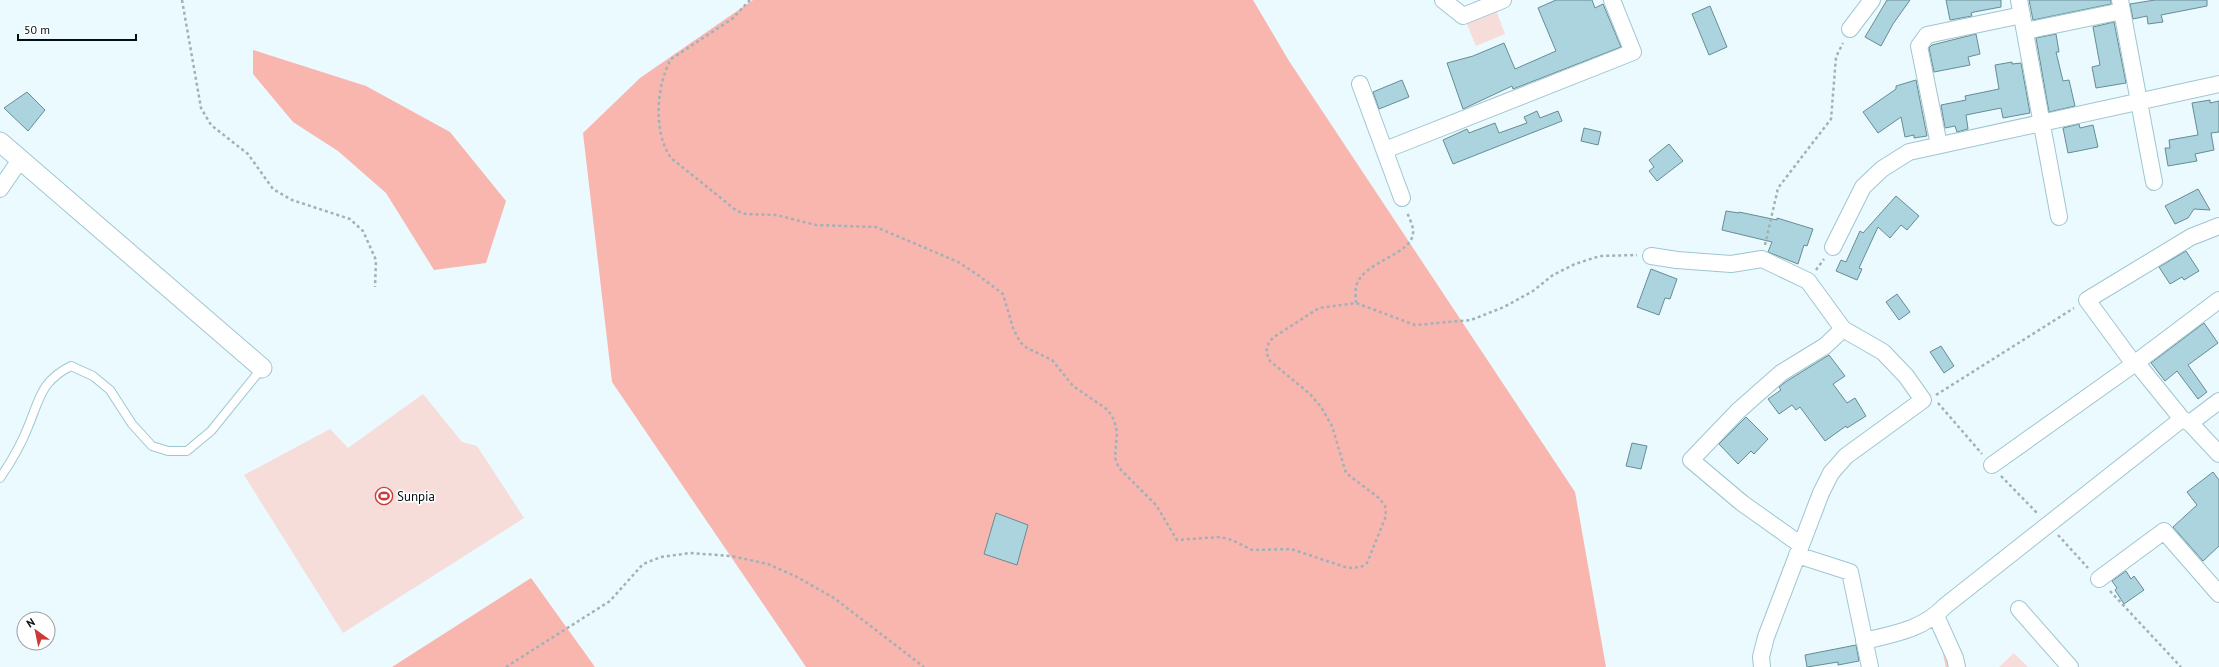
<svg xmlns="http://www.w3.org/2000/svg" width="2219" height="667" font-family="'PT Sans',sans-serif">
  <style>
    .green { fill: #f7ddd9 }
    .forest { fill: #f8b6af }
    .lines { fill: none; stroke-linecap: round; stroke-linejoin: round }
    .stream { stroke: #ffc9c3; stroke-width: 4.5 }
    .building { fill: #acd4de; stroke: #668c95 }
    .service-casing { stroke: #9fc6d0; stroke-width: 10 }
    .minor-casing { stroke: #9fc6d0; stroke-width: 18 }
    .tertiary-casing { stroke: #9fc6d0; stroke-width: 21 }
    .path { stroke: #a2b1b6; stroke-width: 2.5; stroke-dasharray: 3 3; stroke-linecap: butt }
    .service { stroke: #fff; stroke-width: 8 }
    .minor { stroke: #fff; stroke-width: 16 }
    .tertiary { stroke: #fff; stroke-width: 19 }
    .labels { text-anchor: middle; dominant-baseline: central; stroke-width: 3; stroke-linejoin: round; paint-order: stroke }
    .poi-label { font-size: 13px; fill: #020e12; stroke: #fff; text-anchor: start }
  </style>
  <rect width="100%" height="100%" fill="#eafaff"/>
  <!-- green -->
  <path class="green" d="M1496,10L1505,34L1476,46L1466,22Z
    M423,394L462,442L477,446L524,518L343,633L244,475L330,429L348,448Z
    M2014,653L2028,667H1999Z"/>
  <!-- forest -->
  <path class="forest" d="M753,0H1253L1289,61L1575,492L1606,667H806L612,382L583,133L640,78Z
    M253,50L366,86L450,132L506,201L486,263L434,270L386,193L338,151L293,122L253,74Z
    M531,578L595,667H392Z"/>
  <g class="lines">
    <!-- stream -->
    <path class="stream" d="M1945,652L1948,667"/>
  </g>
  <!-- building -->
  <path class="building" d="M1556,0H1592L1595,8L1603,4L1621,47L1513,89L1512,86L1463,109L1447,63L1473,56L1504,43L1515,69L1556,51L1538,8Z
    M1887,0H1910L1893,24L1881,46L1865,37Z
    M1946,0H2001V7L1974,12L1971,13L1972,16L1950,20Z
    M2029,0H2111V4L2033,20Z
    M2155,0H2207V6L2161,15L2163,22L2148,24L2147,16L2133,19L2130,4Z
    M1710,6L1727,47L1709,55L1692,14Z
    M2114,22L2126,83L2096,88L2092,67L2100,65L2093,27Z
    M1976,34L1980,54L1968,57L1970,65L1934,72L1929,48L1932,45Z
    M2056,34L2059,52H2056L2063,81L2069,80L2075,106L2049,112L2036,38Z
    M2012,62V64L2021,63L2030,113L2003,118L2001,108L1966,115L1968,129L1957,132L1955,126L1945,128L1941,105L1966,100L1965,96L1999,89L1995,65Z
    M1402,80L1409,97L1379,109L1373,92Z
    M1916,80L1927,136L1914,138V135L1905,137L1901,117L1878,133L1863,112L1896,89V86Z
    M27,92L45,110L28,131L4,108Z
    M2210,100V103L2219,101V132L2211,133L2214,150L2195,154L2197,161L2168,166L2165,148H2170L2169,140L2198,135L2192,103Z
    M1537,111L1540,118L1558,111L1562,121L1453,164L1443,140L1467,129L1469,133L1495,123L1499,133L1527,123L1524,117Z
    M2079,124L2080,128L2093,125L2098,147L2068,153L2063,128Z
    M1584,128L1601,132L1598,145L1581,141Z
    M1669,144L1683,161L1657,181L1649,171L1654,167L1649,160Z
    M2198,189L2210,210L2194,209L2188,218L2175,224L2165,206Z
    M1896,196L1919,216L1907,230L1901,225L1890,238L1878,227L1859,268L1862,269L1857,280L1836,271L1841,260L1846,262L1860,231L1863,233Z
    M1726,211L1739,213V212L1777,220V218L1813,229L1807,246L1804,245L1798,264L1768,252L1772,242L1722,230Z
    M2186,251L2199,271L2184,280L2182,277L2170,284L2159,267Z
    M1651,269L1677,279L1670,299L1665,298L1659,315L1637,307Z
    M1897,294L1910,312L1899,320L1886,302Z
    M2204,323L2218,343L2188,365L2207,392L2198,399L2177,371L2165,381L2151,363Z
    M1941,346L1954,366L1944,373L1930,352Z
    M1829,355L1845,376L1833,384L1847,403L1855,398L1866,416L1847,428L1846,426L1825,441L1800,407L1796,410L1792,405L1779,414L1768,399L1781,390L1779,387L1787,381Z
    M1746,417L1768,439L1754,454L1751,451L1738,464L1719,444Z
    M1632,443L1647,446L1641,469L1626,466Z
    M2213,472L2219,480V546L2203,561L2173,527L2197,505L2187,492Z
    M996,513L1028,525L1017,565L984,554Z
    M2126,571L2131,579L2134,576L2144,590L2124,604L2115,590L2117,588L2112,581Z
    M1856,645L1859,661L1838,665V662L1807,667L1805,655Z"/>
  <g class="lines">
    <defs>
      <path id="service" d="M0,478C11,462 21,445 28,427C40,398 41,381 71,366L93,376L110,390L132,424L152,446L168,451H187L211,431L262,368"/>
      <path id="minor" d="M1443,0L1463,16L1503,0
        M2019,0L2059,217
        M2120,0L2154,182
        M1850,29L1872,0
        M2025,31L2122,11
        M1360,84L1402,198
        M1939,145L1919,46L1927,35L2022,15
        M1385,150L1633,52L1612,0
        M0,189L20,160
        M1833,247L1863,187L1882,169L1909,152L2219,84
        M1651,256L1677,260L1731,264L1762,259L1808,281L1843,329
        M2135,361L2182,419L2190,423L2219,454
        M2134,364L2087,300L2191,237L2219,226
        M2190,423L2219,401
        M1992,465L2134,364L2219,300
        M1797,555L1850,572L1870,667
        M2099,579L2164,531L2219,594
        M2019,609L2070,667
        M1936,616L1955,658L1957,667
        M1864,641C1894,634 1924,629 1945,606L2182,419
        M1762,667L1761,657L1766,637L1821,493L1831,473L1846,456L1923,400L1906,376L1883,352L1843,329L1825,346L1781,373L1738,411L1691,460L1742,503L1801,545"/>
      <path id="tertiary" d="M0,142L262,368"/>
    </defs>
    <!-- service casing -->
    <use href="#service" class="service-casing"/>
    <!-- minor casing -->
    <use href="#minor" class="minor-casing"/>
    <!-- tertiary casing -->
    <use href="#tertiary" class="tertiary-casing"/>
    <!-- path -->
    <path class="path" d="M182,0L201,108L211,125L248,154L273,189L292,200L350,219L363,231L376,260L375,287
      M750,0L732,19L671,59C656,86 653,132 671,158L737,211L746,214L776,215L816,225L876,227L958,262L978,275L1003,294L1013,328L1020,342L1027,348L1052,360L1073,386L1108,410L1114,420L1117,432L1115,458L1119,468L1156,505L1177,540L1220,537L1232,540L1252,550L1291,549L1348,568L1361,567L1367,563L1386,516L1385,506L1379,498L1346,473L1332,426L1321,407L1310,394L1270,361L1266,352L1269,342L1274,337L1319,308L1356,303L1415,325L1471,320L1504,307L1533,291L1553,275L1575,264L1600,256L1637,255
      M1765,245L1778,188L1831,119L1836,57L1843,43
      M1816,270L1824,259
      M1356,303C1356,298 1355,292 1356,287C1361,262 1412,255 1413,233C1414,227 1409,218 1407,212
      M1936,395L2074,308
      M1938,403L1982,454
      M2001,476L2038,514
      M2058,535L2088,568
      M2110,591L2181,667
      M506,667L610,601L643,564L661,557L690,553L731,556L768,564L797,577L834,598L924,667"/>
    <!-- service -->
    <use href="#service" class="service"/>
    <!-- minor -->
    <use href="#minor" class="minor"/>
    <!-- tertiary -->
    <use href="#tertiary" class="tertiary"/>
  </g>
  <!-- icons -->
  <defs>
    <symbol id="stadium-ring" viewBox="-11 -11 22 22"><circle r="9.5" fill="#fff" stroke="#ca3b38" stroke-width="1.5"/><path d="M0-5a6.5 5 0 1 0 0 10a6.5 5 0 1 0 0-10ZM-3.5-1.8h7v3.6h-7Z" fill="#ca3b38"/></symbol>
  </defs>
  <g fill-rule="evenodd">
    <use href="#stadium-ring" x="374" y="486" width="20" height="20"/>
  </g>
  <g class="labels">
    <!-- poi labels -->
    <g class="poi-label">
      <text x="397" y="496">Sunpia</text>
    </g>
  </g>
  <!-- north arrow -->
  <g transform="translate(36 631) rotate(327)"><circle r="19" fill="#ffffff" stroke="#9a9fa0"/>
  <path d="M0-3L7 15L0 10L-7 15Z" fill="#ca3b38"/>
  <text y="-6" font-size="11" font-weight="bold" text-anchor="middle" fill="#020e12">N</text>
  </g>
  <!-- scale -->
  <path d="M18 34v6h118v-6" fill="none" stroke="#020e12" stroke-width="2"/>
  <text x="24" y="34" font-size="12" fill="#020e12" stroke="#ffffff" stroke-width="3" paint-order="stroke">50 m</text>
</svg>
